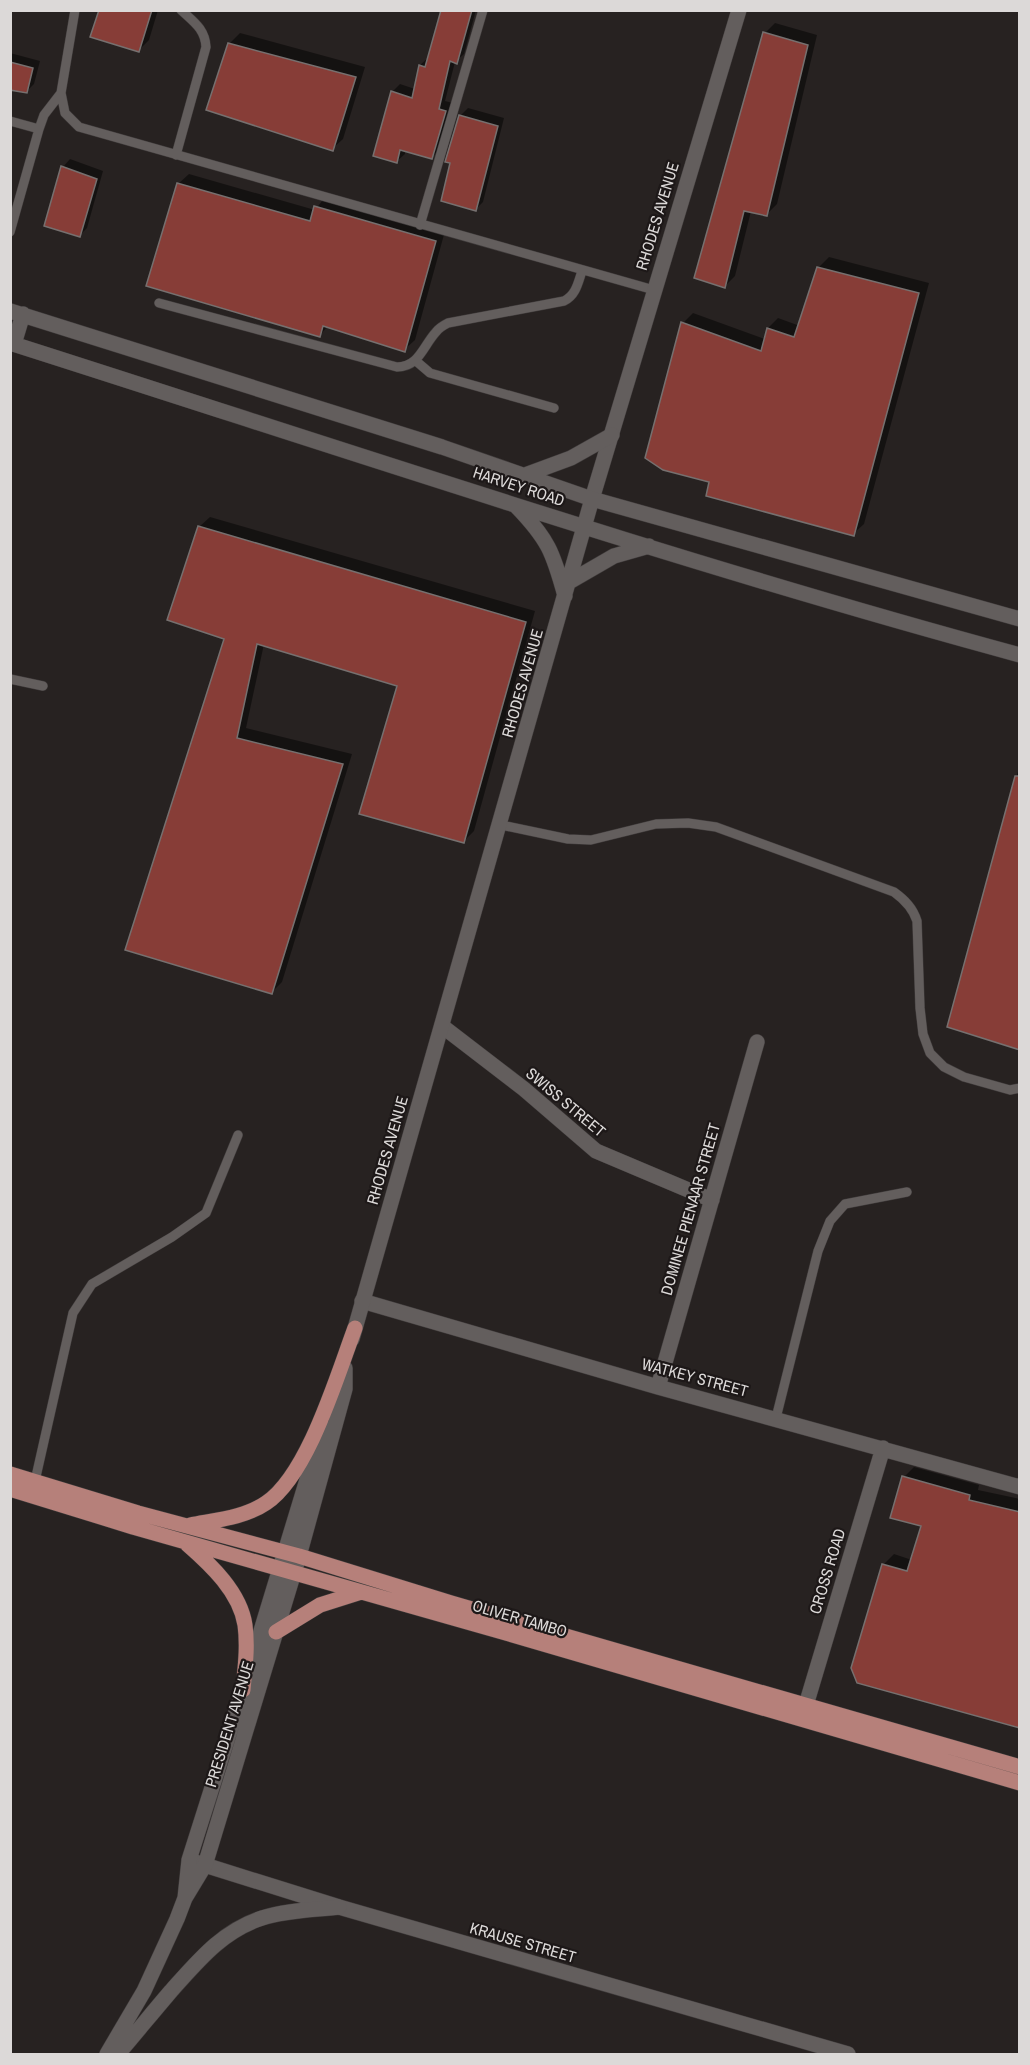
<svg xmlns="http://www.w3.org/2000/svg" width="1030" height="2065" font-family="'Archivo Narrow',sans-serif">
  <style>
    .shadow { fill: #0007 }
    .building { fill: #873d37; stroke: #76706f; stroke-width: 1.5 }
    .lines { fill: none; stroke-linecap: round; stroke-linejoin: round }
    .lane-casing { stroke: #403c3c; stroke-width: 10 }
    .street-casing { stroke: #403c3c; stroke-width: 16 }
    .secondary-casing { stroke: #403c3c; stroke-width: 16 }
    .primary-casing { stroke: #403c3c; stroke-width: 16 }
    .lane { stroke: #635e5d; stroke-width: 9 }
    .street { stroke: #635e5d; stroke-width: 15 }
    .secondary { stroke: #635e5d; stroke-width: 15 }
    .primary { stroke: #b6807a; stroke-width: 15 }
    .labels { text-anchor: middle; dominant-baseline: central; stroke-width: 4.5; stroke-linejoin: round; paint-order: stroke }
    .street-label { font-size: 16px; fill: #dcd9d8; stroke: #1d1818 }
  </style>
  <rect width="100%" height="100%" fill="#272221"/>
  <!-- shadow -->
  <path class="shadow" d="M100,10H158L149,40L138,51Z
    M442,10H476L464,54L455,62L445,101L453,103L440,149L432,157L405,150V154L397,161L375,155L393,91L400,84L415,89L420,65L428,58Z
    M775,23L817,35L777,204L766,215L751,211L735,276L725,286L765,33Z
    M240,33L365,67L343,139L332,149L208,109L230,43Z
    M10,53L40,61L34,84L26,92L10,88Z
    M468,108L504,118L483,202L476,209L452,162L447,161L461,115Z
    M70,159L103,171L87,228L80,235L63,167Z
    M189,174L315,210L326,196L445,231L415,340L404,350L328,326L320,335L178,184Z
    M829,257L929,283L864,524L853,534L711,481L683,323L693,313L765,339L768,328L778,318L800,326L818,268Z
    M210,517L535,611L474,831L464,841L398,685L264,644L246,728L352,754L282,982L272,992L127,949L226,638L199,527Z
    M1020,764V1049L949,1026Z
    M914,1467L979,1485L978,1490L1020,1499V1727L852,1668L884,1564L894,1554L912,1560L923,1525L904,1477Z"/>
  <!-- building -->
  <path class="building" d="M99,10H152L139,52L90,37Z
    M441,10H472L457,64L450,61L439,109L446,111L432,159L400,150L397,163L373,156L391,91L412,98L419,65L425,67Z
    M763,32L808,45L767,216L744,211L725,288L694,278Z
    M228,43L356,77L333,151L206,110Z
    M10,62L33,68L27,93L10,90Z
    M459,115L498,126L476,211L441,201L450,163L445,162Z
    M61,166L97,179L80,237L44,226Z
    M177,183L310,221L314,206L436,241L405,352L323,326L320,337L146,286Z
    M817,267L919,293L854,536L706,496L709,482L663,470L645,458L681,322L761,351L767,328L794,337Z
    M198,526L526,622L464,843L359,814L397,686L257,644L237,738L343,764L272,994L125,950L224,639L167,620Z
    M1015,776H1020V1050L947,1027Z
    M902,1476L970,1495L969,1500L1020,1512V1728L857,1683L851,1668L882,1564L907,1571L921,1526L890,1518Z"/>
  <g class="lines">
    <defs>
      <path id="lane" d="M75,10L61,93L65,113L79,127L654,290
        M10,121L39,129
        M176,155L206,47C205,29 194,22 181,10
        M420,225L483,10
        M10,232L39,129L44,115L61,93
        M159,303L397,367C419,367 423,346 436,332C439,328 444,325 448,323L564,301C576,295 578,283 582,271
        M416,361L430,373L554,408
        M10,679L43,686
        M501,825L568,839L591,840L656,824L688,823L716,827L894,892C905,900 913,908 917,921L920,1008L923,1034L930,1053L944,1067L964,1077L1010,1090L1020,1088
        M776,1418L818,1251L830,1221L845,1204L907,1192
        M35,1481L73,1313L92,1284L172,1237L206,1213L238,1135"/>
      <path id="street" d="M592,499L739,10
        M442,1026L524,1089L596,1151L712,1200
        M362,1301L658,1387L1020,1487
        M658,1387L757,1042
        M806,1705L883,1448
        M192,1861L339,1907L848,2054"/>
      <path id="secondary" d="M10,311L442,447L592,499L1020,619
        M10,343C346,450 680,563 1020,655
        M14,344L23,314
        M525,475L571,458L612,435
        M516,506C548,539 553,552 565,596
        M569,582L614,556L649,546
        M352,1339L592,499
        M185,1898L189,1860L243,1690L323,1427
        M107,2054L144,1991L177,1919L185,1898L205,1865L299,1556L345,1389V1368
        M118,2054C136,2033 153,2012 171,1991C198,1961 222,1931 262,1918C287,1910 314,1910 339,1907"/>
      <path id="primary" d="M10,1474L138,1513L299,1556L451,1603L1020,1767
        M10,1489L133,1527L499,1631L1020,1783
        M190,1525C215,1520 244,1518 266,1503C308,1475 337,1376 355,1328
        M187,1544C211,1565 240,1592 245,1625C248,1647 245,1668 243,1690
        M276,1632L320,1605L361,1592"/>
    </defs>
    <!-- lane casing -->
    <use href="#lane" class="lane-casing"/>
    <!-- street casing -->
    <use href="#street" class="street-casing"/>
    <!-- secondary casing -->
    <use href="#secondary" class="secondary-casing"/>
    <!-- primary casing -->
    <use href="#primary" class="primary-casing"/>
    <!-- lane -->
    <use href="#lane" class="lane"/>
    <!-- street -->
    <use href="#street" class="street"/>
    <!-- secondary -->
    <use href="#secondary" class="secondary"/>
    <!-- primary -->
    <use href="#primary" class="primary"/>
  </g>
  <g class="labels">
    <!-- street labels -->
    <g class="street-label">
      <text transform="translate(657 216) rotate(-73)">RHODES AVENUE</text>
      <text transform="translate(519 486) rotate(18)">HARVEY ROAD</text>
      <text transform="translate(522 683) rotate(-74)">RHODES AVENUE</text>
      <text transform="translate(566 1102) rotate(40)">SWISS STREET</text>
      <text transform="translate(387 1150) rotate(-74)">RHODES AVENUE</text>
      <text transform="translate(690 1209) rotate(-74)">DOMINEE PIENAAR STREET</text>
      <text transform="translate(695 1377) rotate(15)">WATKEY STREET</text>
      <text transform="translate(827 1571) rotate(-73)">CROSS ROAD</text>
      <text transform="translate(520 1618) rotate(16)">OLIVER TAMBO</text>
      <text transform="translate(229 1724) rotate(-73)">PRESIDENT AVENUE</text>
      <text transform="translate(523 1942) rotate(16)">KRAUSE STREET</text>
    </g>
  </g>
  <!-- border -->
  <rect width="1030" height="2065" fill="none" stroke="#dcd9d8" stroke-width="24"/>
</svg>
